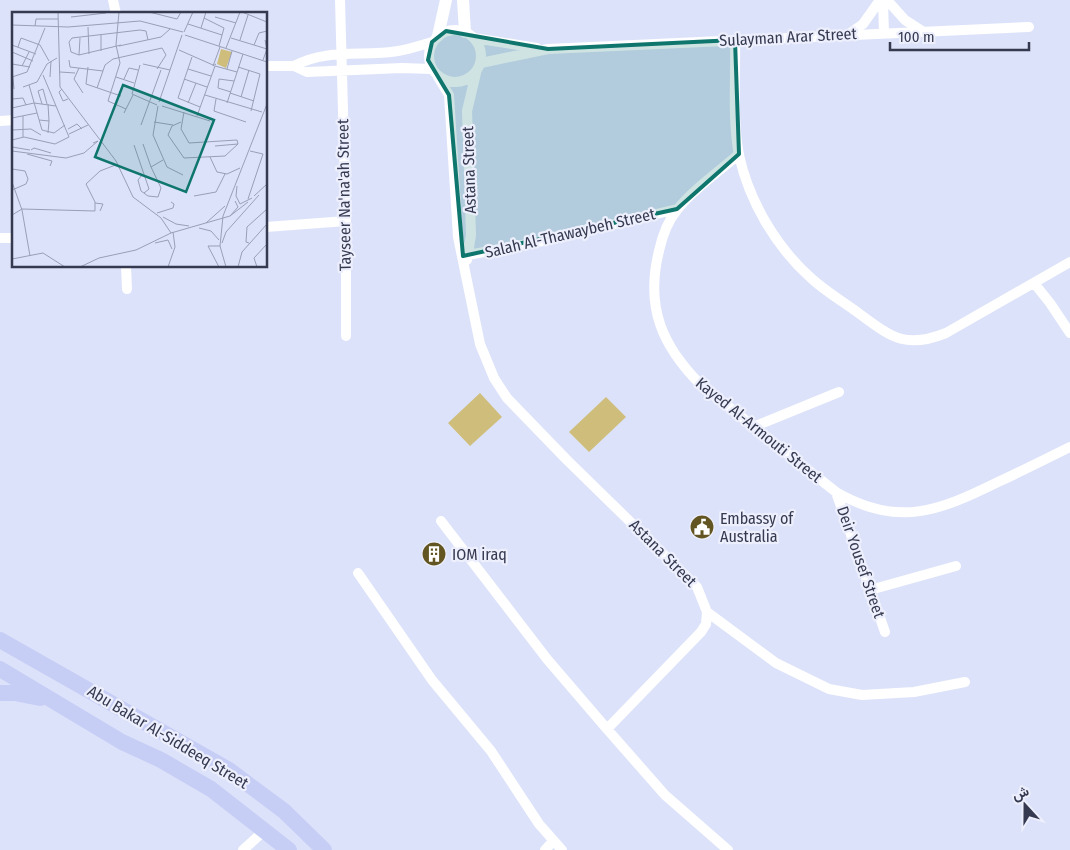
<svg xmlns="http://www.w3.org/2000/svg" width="1070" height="850" font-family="'Fira Sans Condensed',Vazirmatn,sans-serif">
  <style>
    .green { fill: #cfbe7b }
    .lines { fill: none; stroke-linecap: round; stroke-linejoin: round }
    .minor { stroke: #fff; stroke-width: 10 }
    .tertiary { stroke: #fff; stroke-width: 12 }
    .primary { stroke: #c7cef6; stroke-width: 16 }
    .marked { fill: #0f766e; fill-opacity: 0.2; stroke: #0f766e; stroke-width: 4; stroke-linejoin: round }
    .labels { text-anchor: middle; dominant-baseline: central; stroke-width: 4.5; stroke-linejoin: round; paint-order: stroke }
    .street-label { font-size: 16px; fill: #353a51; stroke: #edeffc }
    .poi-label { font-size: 16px; fill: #353a51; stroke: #edeffc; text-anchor: start }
    .inset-road { fill: none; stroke: #999fb6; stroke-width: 1 }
    .view { fill: #0f766e; fill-opacity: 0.15; stroke: #0f766e; stroke-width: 2.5 }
    .inset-edge { fill: none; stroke: #353a51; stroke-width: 2.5 }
  </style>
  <rect width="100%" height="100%" fill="#dce2f9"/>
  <!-- green -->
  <path class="green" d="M480,393L502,417L470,446L448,423Z
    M606,397L626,417L589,452L569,432Z"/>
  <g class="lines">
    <!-- minor -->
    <path class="minor" d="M113,0L116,14
      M340,0L346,221V336
      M883,0L884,33
      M887,0L905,20L922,31
      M429 56a26 26 0 1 1 52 0a26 26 0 1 1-52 0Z
      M849,34L863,24L880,0
      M474,38L537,48
      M735,40C736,77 732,118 739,155C749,201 776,247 811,278C825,291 842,301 857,312C890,336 904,350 946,333L1070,262
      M481,63L548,49L1029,27
      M266,66H294L307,72L402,68L431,69
      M294,66C327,48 363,57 398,51C410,49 421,45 432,42
      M438,77L449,95L458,237L480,344L494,378L507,398L567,460L697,587L707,612L776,663L829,689L862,695L914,692L965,682
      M0,121L14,120
      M739,154C721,170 691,191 677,210C667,222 662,237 659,251C645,307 662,346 701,385L836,492C898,528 939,511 998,482C1022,471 1046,459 1070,447
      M266,227L346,221
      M0,238H14
      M463,256L553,239L677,209
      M467,260L471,235L467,111L476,73
      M126,266L127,289
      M1034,283L1050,303L1070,333
      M753,427L839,392
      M836,492L885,632
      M441,521L547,659L607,729L701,632L706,624L707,612
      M358,573L432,680L491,751L539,824L562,850
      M870,590L956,566
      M607,729L665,795L728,850
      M243,850L265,830
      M545,850L553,841"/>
    <!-- tertiary -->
    <path class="tertiary" d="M463,0L465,32
      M438,36L446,0"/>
    <!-- primary -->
    <path class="primary" d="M0,640L229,770L284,811L324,850
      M0,669L122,742L161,760L211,789L289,850
      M0,693H15L40,698"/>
  </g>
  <!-- marked area -->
  <path class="marked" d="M446,31L548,49L735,40L739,154L677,209L463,256L449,95L428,60L432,42Z"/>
  <!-- icons -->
  <defs>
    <symbol id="civic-disc" viewBox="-11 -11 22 22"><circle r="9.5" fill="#625522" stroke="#edeffc"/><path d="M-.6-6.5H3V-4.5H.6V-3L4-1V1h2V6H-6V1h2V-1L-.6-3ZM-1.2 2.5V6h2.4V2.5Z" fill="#fff"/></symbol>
    <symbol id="building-disc" viewBox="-11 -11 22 22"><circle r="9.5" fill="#625522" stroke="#edeffc"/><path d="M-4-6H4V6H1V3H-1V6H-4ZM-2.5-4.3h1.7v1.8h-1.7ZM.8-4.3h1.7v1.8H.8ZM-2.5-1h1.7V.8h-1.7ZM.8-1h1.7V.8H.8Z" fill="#fff"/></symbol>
  </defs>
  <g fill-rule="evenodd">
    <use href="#civic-disc" x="688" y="513" width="28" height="28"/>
    <use href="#building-disc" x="420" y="540" width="28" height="28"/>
  </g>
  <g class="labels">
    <!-- street labels -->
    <g class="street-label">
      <text transform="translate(788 37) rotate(-3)">Sulayman Arar Street</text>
      <text transform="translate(469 170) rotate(-92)">Astana Street</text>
      <text transform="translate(344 195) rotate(-91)">Tayseer Na'na'ah Street</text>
      <text transform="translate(570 233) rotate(-13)">Salah Al-Thawaybeh Street</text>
      <text transform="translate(759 430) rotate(39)">Kayed Al-Armouti Street</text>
      <text transform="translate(663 553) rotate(45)">Astana Street</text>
      <text transform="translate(861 562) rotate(71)">Deir Yousef Street</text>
      <text transform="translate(168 737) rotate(31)">Abu Bakar Al-Siddeeq Street</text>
    </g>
    <!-- poi labels -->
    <g class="poi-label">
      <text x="720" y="518">Embassy of<tspan x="720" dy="18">Australia</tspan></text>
      <text x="452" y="554">IOM iraq</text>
    </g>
  </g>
  <!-- overview -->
  <g transform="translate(12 12)">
    <rect width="255" height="255" fill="#dce2f9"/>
    <path d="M209,37L220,40L214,56L205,52Z" fill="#cfbe7b"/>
    <path class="inset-road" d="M46,0L48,75L104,149L121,185L149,206L159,221M107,0L104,33L108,51L96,89L114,97M137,0L165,7L169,0M230,0L255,10M59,5L94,1M203,5L224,11M192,6L212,16L207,34M176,12L210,23M0,13L56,15L128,9L171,20M23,14L24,7H46M76,15L77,42M189,16L194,0M172,20L181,0M173,23L255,50M219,26L255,37M228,28L236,3M0,33L24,42M109,33L67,43L59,40L57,30L60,26L128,18L134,19L136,28M242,33L247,21L255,19M107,34L149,25L158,17M6,35L9,26L28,33L37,49M214,36L228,0M167,38L201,53M89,39V23M0,40L21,49M67,43L68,26M180,45L166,86L188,95M57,48L58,55L91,59M251,48L255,37L253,28M0,52L18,55M131,52L158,58M204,52L201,54L208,35M128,53L120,82L145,93M10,54L17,40M203,54L225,60M76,55L74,72L109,84M226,55L248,62L239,99M0,56L2,77M67,56L62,67L71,81M176,57L199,64M215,57L220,39M48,60L63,61M0,65L15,60L33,16M38,65L39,49M104,65L122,71M112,67L117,56L126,58M172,67L195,75M17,73L30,118L42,121L53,113M11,75L25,70L35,52L45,46M85,76L93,53L101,47L150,36L154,43L145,57M50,77L47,80L51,89L56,87M219,80L206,76L207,67L222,69M218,81L242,89M193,83L250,100M229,85L237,58M0,87L11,86L14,93M204,87L202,99L234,110M147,90L170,23M176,91L184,71M215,91L231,42M30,92L26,79L31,77L35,92M36,92L37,109M146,94L141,123L155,155L171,163M150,94L198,109M0,96L22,91L44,94M172,100L169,117L177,131L225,128L226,132M112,101L121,83M11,104V125M185,104L203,54M0,106L25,101M27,108L37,109L36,121M142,110L161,113M169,110L160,114L156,123L172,146L213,144L226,132M129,113L149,58M56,117L65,112L70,117M0,118L19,117L29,123M57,122L76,113M0,128L12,125L43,132L57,125L31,63M131,132L139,155L151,148M122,133L137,177L132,181M203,134L226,132M0,135L18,138M19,138L22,136L39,141M0,139L54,146L72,141L86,129L81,131M15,142L40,149L38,154M198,145L205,160L215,162L228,156M0,157L13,159L16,167L14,172L0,178M130,163L126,168L129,179L136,184L146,185L149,176L139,155M0,170L10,198L18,244M225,174L224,184L228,192L240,186M182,184L204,180L213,162M242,184L255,172M236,187L251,142L238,139M83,191L91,192L88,199M145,201L161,196L162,192L159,190M0,203L10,197L83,199V190L74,172L88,159L106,152M218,204L226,195L223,189M151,205L164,212L177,214M194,211L213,194M187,216L199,219L207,228M143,231L156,228L160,237M210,231L214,220L247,183M237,231L234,230L235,215L255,197M0,247L31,241L53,255M68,255L87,246L124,238L159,221L218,204L236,190M156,255L163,235L161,220M207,255L196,234H208M214,255L208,234L211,204L255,92M226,255L230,240L255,212M245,255L242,246L255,232"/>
    <path class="view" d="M111,73L202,108L174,180L83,145Z"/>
    <rect width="255" height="255" class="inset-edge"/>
  </g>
  <!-- north arrow -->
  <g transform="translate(1025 805) rotate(339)" stroke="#edeffc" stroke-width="4" paint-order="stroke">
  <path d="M0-4L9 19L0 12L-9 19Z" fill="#353a51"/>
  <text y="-8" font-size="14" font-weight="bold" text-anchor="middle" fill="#353a51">ش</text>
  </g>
  <!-- scale -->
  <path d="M890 42v8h139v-8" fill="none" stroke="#353a51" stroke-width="2.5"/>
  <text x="898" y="42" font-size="15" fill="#353a51" stroke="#edeffc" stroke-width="4" paint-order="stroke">100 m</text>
</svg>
